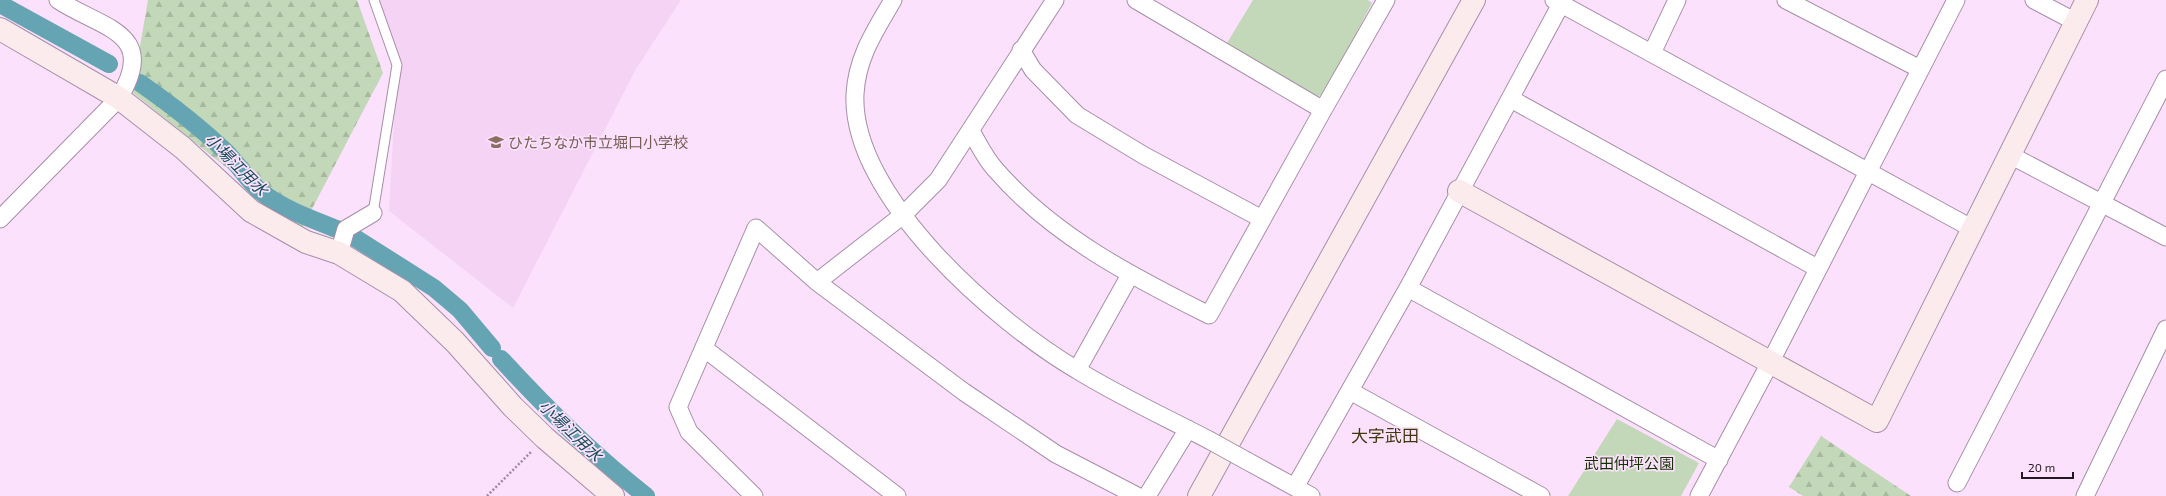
<svg xmlns="http://www.w3.org/2000/svg" width="2166" height="496" font-family="'Exo 2','Noto Sans JP',sans-serif">
  <style>
    .built { fill: #f4d3f5 }
    .forest { fill: url(#forest-firs) }
    .green { fill: #c2d8b8 }
    .lines { fill: none; stroke-linecap: round; stroke-linejoin: round }
    .canal { stroke: #65a4b2; stroke-width: 18 }
    .lane-casing { stroke: #a78ea8; stroke-width: 11 }
    .street-casing { stroke: #a78ea8; stroke-width: 19 }
    .secondary-casing { stroke: #a78ea8; stroke-width: 24 }
    .path { stroke: #9e8b9f; stroke-width: 2.5; stroke-dasharray: 2 2; stroke-linecap: butt }
    .lane { stroke: #fff; stroke-width: 9 }
    .street { stroke: #fff; stroke-width: 17 }
    .secondary { stroke: #fcebec; stroke-width: 22 }
    .street-bridge-casing { stroke: #a78ea8; stroke-width: 19; stroke-linecap: butt }
    .street-bridge { stroke: #fff; stroke-width: 17 }
    .labels { text-anchor: middle; dominant-baseline: central; stroke-width: 3.5; stroke-linejoin: round; paint-order: stroke }
    .education-label { font-size: 15px; fill: #785e54; stroke: #fce1fd; text-anchor: start }
    .park-label { font-size: 15px; fill: #153103; stroke: #fce1fd }
    .water-label { font-size: 16px; font-style: italic; fill: #154c57; stroke: #fce1fd }
    .quarter-label { font-size: 17px; fill: #3e380d; stroke: #fce1fd }
  </style>
  <defs>
    <pattern id="forest-firs" width="22" height="20" patternUnits="userSpaceOnUse"><rect width="22" height="20" fill="#c2d8b8"/><path d="M5 1l3.5 6h-7zM16 11l3.5 6h-7z" fill="#a6b99e"/></pattern>
  </defs>
  <rect width="100%" height="100%" fill="#fce1fd"/>
  <!-- built -->
  <path class="built" d="M374,0H681L636,69L513,308L389,211L397,65Z"/>
  <!-- forest -->
  <path class="forest" d="M148,0H357L383,73L302,228L132,92Z
    M1821,436L1911,496H1803L1789,487Z"/>
  <!-- green -->
  <path class="green" d="M1253,0H1368L1372,3L1324,95L1315,96L1227,43Z
    M1617,419L1699,463L1681,496H1568Z"/>
  <g class="lines">
    <!-- canal -->
    <path class="canal" d="M0,4L109,64
      M140,83C170,104 199,126 226,152C237,163 249,182 260,191C284,210 314,220 342,231
      M352,236L434,288L460,310L492,348
      M501,359C546,408 593,455 646,496"/>
    <defs>
      <path id="lane" d="M373,213L397,65L374,0"/>
      <path id="street" d="M893,0C875,31 857,57 855,94C850,196 997,323 1077,370C1119,396 1165,417 1209,440
        M1136,0L1323,110
        M1554,0L1973,229
        M1786,0L1920,69
        M2034,0L2076,22
        M1021,50L1033,70L1077,115L1143,155L1262,219
        M1652,53L1677,0
        M1511,99L1817,268
        M971,131C978,143 985,158 995,169C1053,236 1131,276 1209,315L1323,110L1386,0
        M2010,155L2166,237
        M0,219L119,98C159,32 102,29 58,0
        M339,253L346,229L373,213
        M817,282L903,215L938,180L1055,0
        M1408,288L1719,460
        M705,349L897,496
        M1077,370L1130,275
        M1350,391L1541,496
        M1247,461L1311,496
        M1957,483L2166,79
        M1295,487L1408,288L1561,4
        M754,496L689,432L678,407L756,228L817,282L964,392L1056,454L1137,496
        M1147,496L1188,429
        M1699,496L1771,361L1956,0
        M2085,496L2166,329"/>
      <path id="secondary" d="M0,29L119,98L183,148L251,211L306,242L339,253L402,291L455,342L513,407L545,438L613,496
        M1459,191L1877,421L2087,0
        M1199,496L1474,0"/>
    </defs>
    <!-- lane casing -->
    <use href="#lane" class="lane-casing"/>
    <!-- street casing -->
    <use href="#street" class="street-casing"/>
    <!-- secondary casing -->
    <use href="#secondary" class="secondary-casing"/>
    <!-- path -->
    <path class="path" d="M487,496L532,451"/>
    <!-- lane -->
    <use href="#lane" class="lane"/>
    <!-- street -->
    <use href="#street" class="street"/>
    <!-- secondary -->
    <use href="#secondary" class="secondary"/>
    <defs>
      <path id="street-bridge" d="M1209,440L1247,461"/>
    </defs>
    <!-- street-bridge casing -->
    <use href="#street-bridge" class="street-bridge-casing"/>
    <!-- street-bridge -->
    <use href="#street-bridge" class="street-bridge"/>
  </g>
  <!-- icons -->
  <defs>
    <symbol id="school-bare" viewBox="-9 -9 18 18"><path d="M0-5L7-2L0 1L-7-2ZM-4 1L0 2.5L4 1V4Q0 6-4 4Z" fill="#8d6e63" stroke="#fce1fd" stroke-width="2.5" paint-order="stroke"/></symbol>
  </defs>
  <g fill-rule="evenodd">
    <use href="#school-bare" x="485" y="131" width="22" height="22"/>
  </g>
  <g class="labels">
    <!-- education labels -->
    <g class="education-label">
      <text x="508" y="142">ひたちなか市立堀口小学校</text>
    </g>
    <!-- park labels -->
    <g class="park-label">
      <text x="1629" y="463">武田仲坪公園</text>
    </g>
    <!-- water labels -->
    <g class="water-label">
      <text transform="translate(237 164) rotate(45)">小場江用水</text>
      <text transform="translate(571 430) rotate(44)">小場江用水</text>
    </g>
    <!-- quarter labels -->
    <g class="quarter-label">
      <text x="1385" y="435">大字武田</text>
    </g>
  </g>
  <!-- scale -->
  <path d="M2022 472v6h51v-6" fill="none" stroke="#201720" stroke-width="2"/>
  <text x="2028" y="472" font-size="12" fill="#201720" stroke="#fce1fd" stroke-width="3" paint-order="stroke">20 m</text>
</svg>
